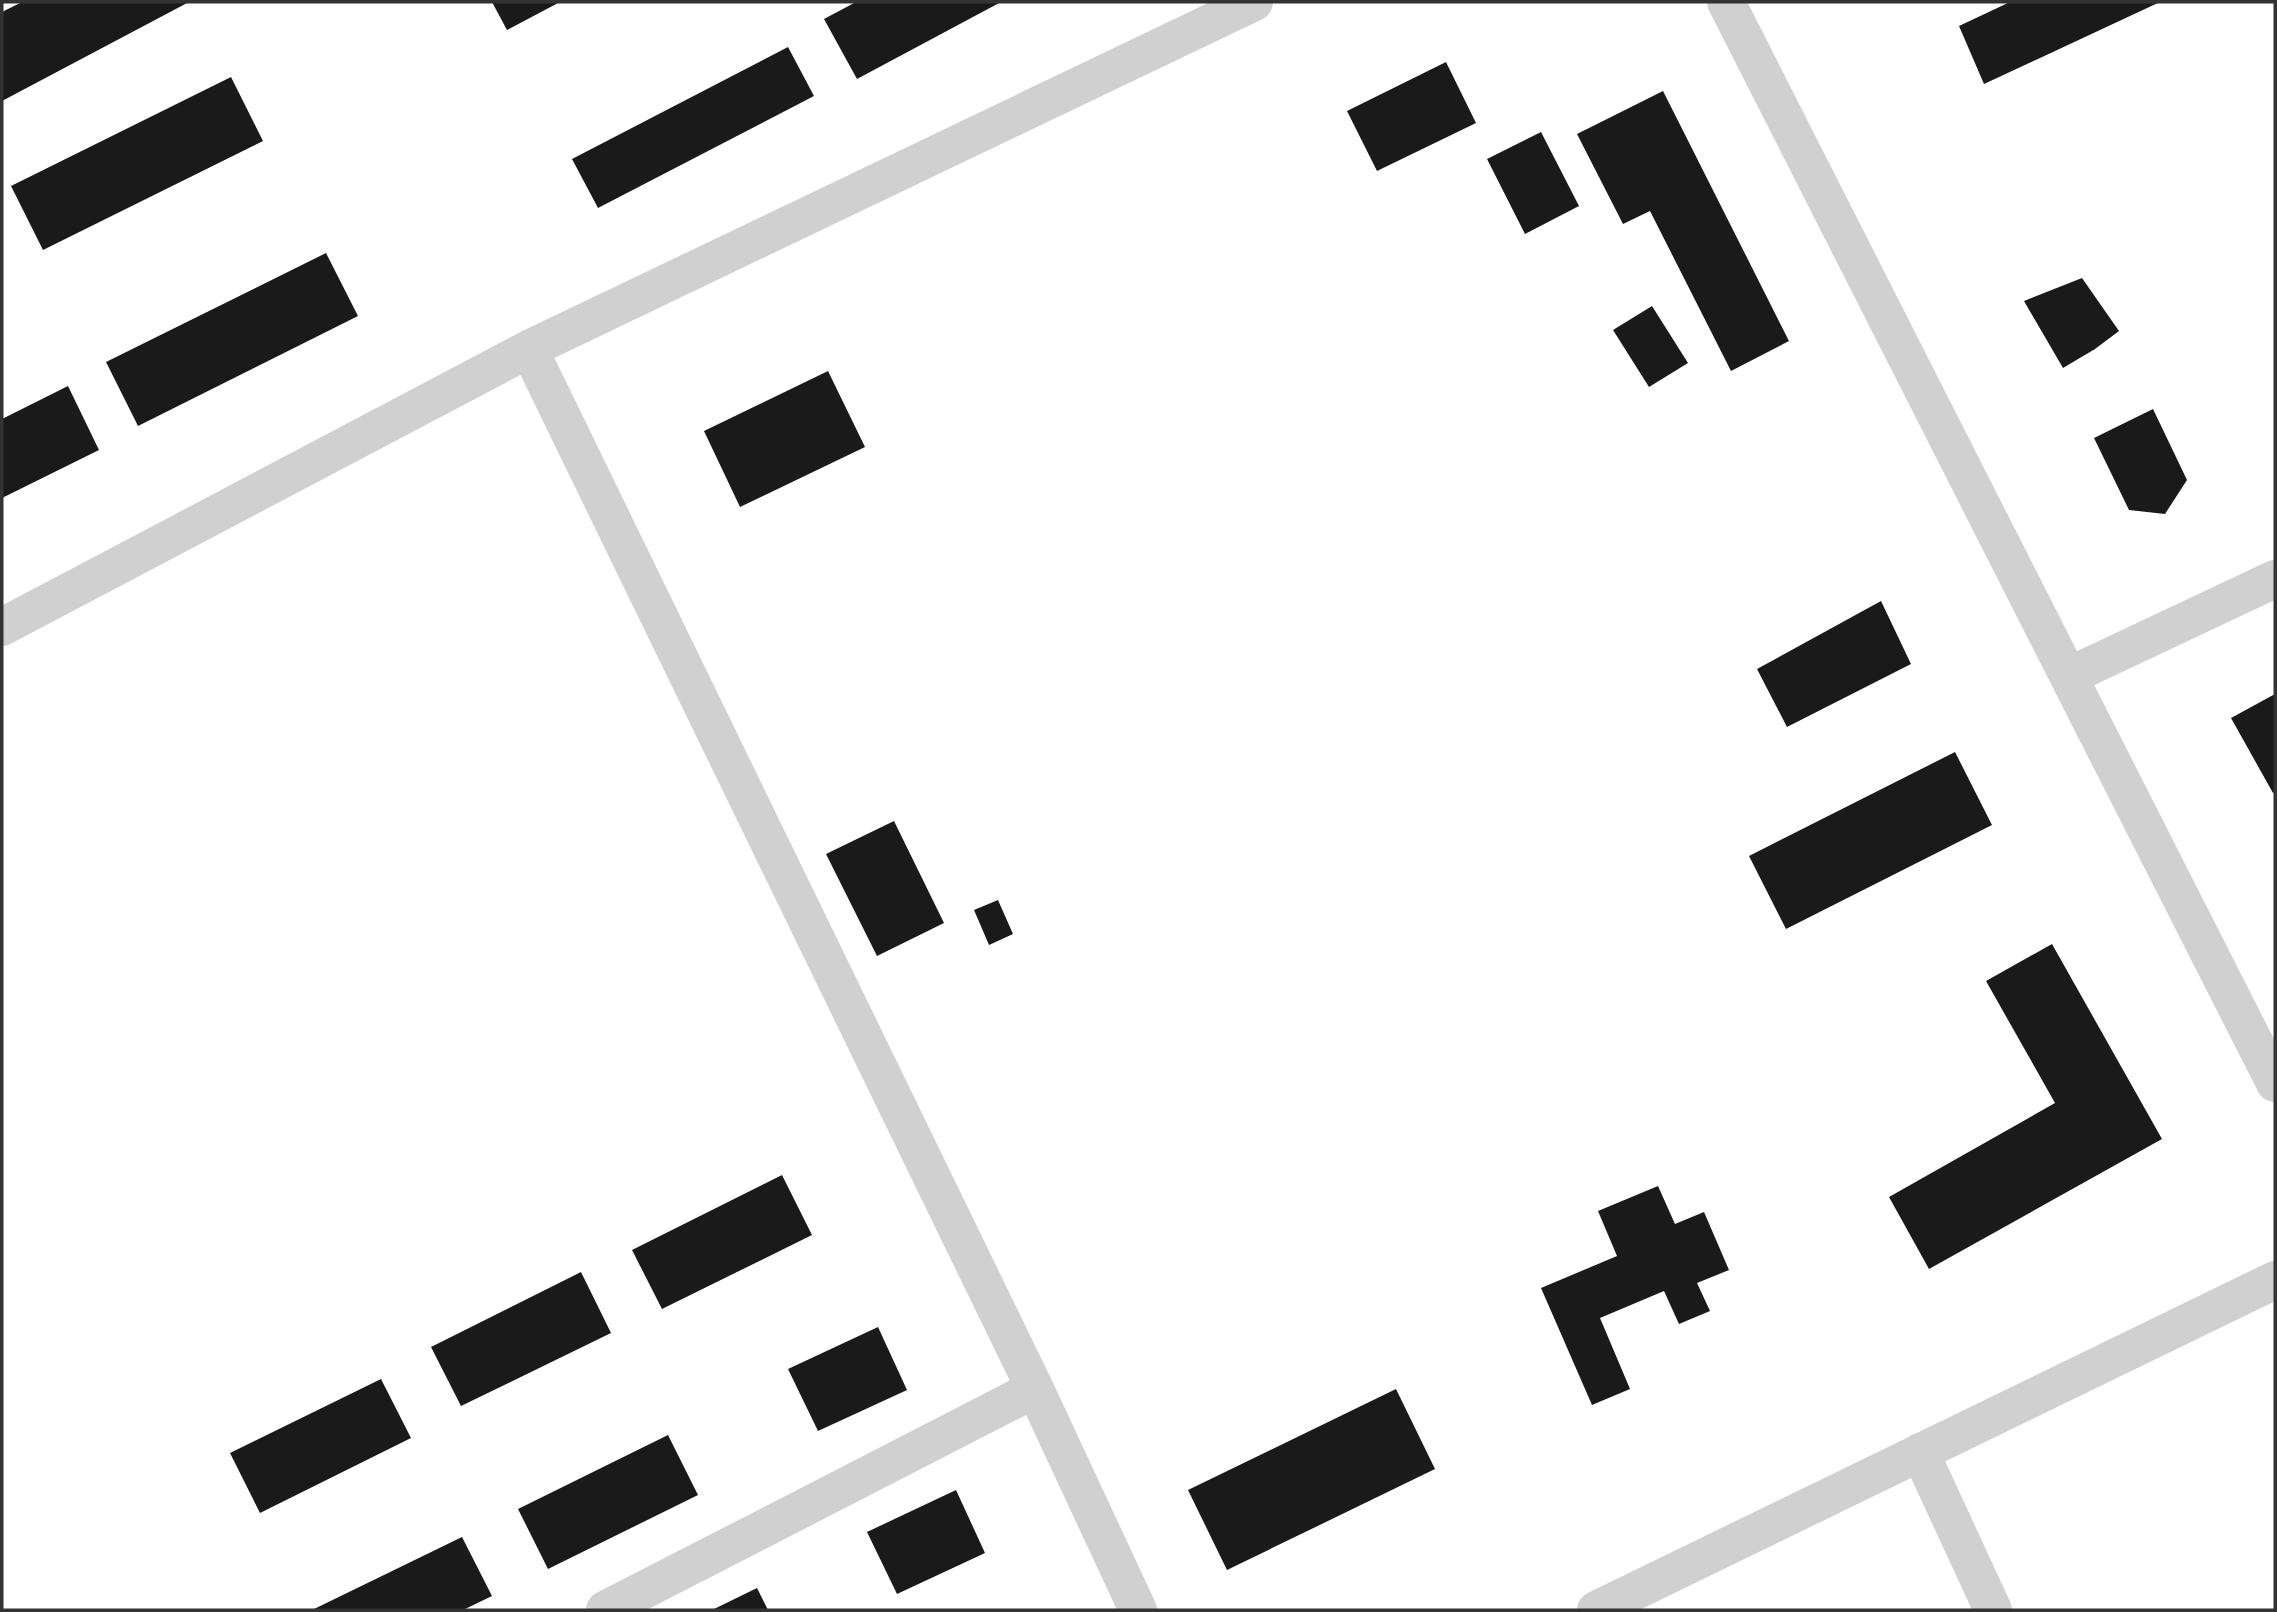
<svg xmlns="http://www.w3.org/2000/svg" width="2277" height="1612" font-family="Ubuntu,sans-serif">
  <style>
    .building { fill: #1a1a1a }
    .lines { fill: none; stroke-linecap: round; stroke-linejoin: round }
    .street { stroke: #d0d0d0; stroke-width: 38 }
  </style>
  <rect width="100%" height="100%" fill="#fff"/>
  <!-- building -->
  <path class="building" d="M22,2H189L2,101V12Z
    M492,2H560L507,30Z
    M856,2H1001L857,79L824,19Z
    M2010,2H2160L1984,84L1959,26Z
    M788,47L814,96L598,208L572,159Z
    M1446,62L1476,123L1377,171L1347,111Z
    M231,77L263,141L43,250L11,186Z
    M1663,91L1789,341L1731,371L1650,211L1623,224L1577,134Z
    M1541,132L1579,206L1525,234L1487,159Z
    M326,253L358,316L138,426L106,362Z
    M2082,278L2119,331L2095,349L2063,368L2024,301Z
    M1652,306L1688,363L1649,387L1613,330Z
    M828,371L865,447L740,507L704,431Z
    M68,386L99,450L2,498V419Z
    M2153,409L2187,480L2165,514L2129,510L2094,438Z
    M1881,601L1911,664L1787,727L1757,669Z
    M2275,694V792L2273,793L2231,718Z
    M1955,752L1992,825L1786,929L1749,856Z
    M894,821L944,923L877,956L826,854Z
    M998,900L1013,934L989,945L974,910Z
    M2052,944L2162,1139L1929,1269L1889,1197L2055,1103L1986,981Z
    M782,1175L812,1235L662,1309L632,1250Z
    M1658,1186L1675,1224L1704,1212L1729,1270L1697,1283L1710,1311L1679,1324L1664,1291L1600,1318L1630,1389L1592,1405L1541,1288L1617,1256L1598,1211Z
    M581,1272L611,1333L461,1406L431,1347Z
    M878,1327L907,1390L818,1431L788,1369Z
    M381,1379L411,1438L260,1513L230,1453Z
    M1396,1389L1435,1469L1227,1570L1188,1490Z
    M668,1435L698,1495L548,1569L518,1509Z
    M956,1490L985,1553L897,1594L867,1532Z
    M462,1537L492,1596L463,1610H312Z
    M757,1588L768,1610H712Z"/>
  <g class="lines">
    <!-- street -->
    <path class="street" d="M1726,2L2275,1083
      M529,349L1035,1389L1138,1610
      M2,627L529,349L1254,2
      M2069,676L2275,579
      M1920,1452L1993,1610
      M605,1610L1035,1389
      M1596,1610L2275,1280"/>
  </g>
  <!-- border -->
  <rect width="2277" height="1612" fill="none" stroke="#333333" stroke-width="7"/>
</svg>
